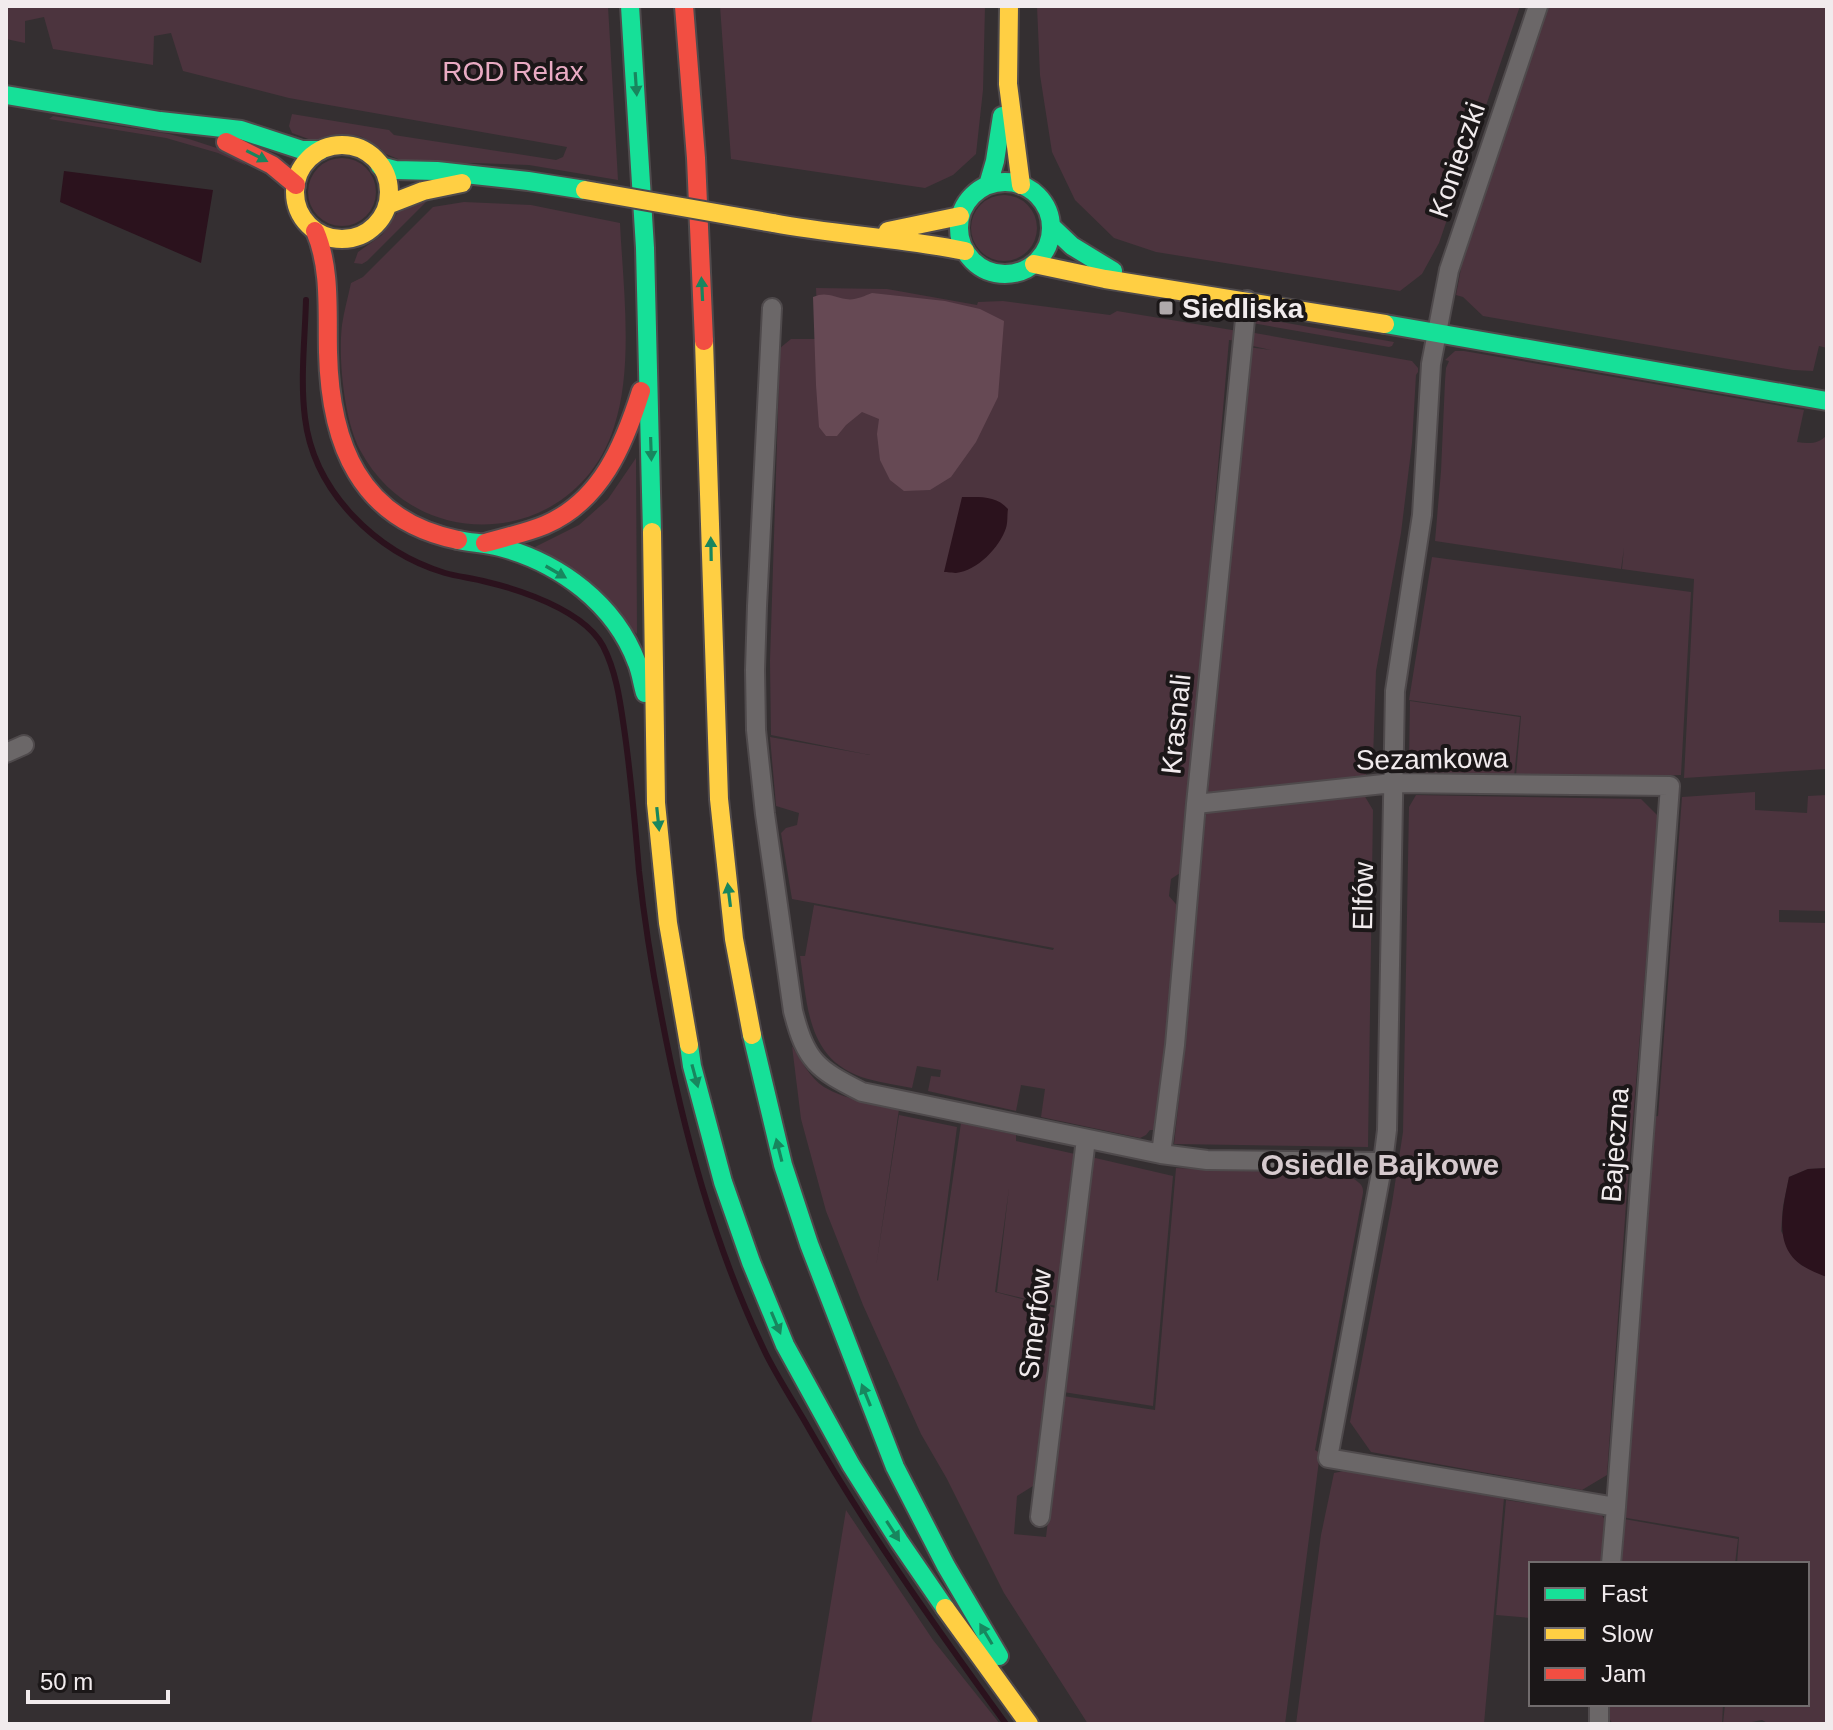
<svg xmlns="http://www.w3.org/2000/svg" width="1833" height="1730" font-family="Helvetica,sans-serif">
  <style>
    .green { fill: #4c343e }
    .forest { fill: #664954 }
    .water { fill: #2b121d }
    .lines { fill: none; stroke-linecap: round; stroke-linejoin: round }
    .stream { stroke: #2b121d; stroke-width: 6 }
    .street-casing { stroke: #4f4a4c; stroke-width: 22 }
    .fast-casing { stroke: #4f4a4c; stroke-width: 22 }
    .slow-casing { stroke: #4f4a4c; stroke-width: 22 }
    .jam-casing { stroke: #4f4a4c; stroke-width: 22 }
    .street { stroke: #6b6768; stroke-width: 18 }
    .fast { stroke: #16e098; stroke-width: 18 }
    .slow { stroke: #ffcf43; stroke-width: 18 }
    .jam { stroke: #f24e42; stroke-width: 18 }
    .slow-bridge-casing { stroke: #4f4a4c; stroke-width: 22; stroke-linecap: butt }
    .slow-bridge { stroke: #ffcf43; stroke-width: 18 }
    .oneway { fill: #18865e }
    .poi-dot { fill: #afa9ab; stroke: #1b1718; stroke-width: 3 }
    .labels { text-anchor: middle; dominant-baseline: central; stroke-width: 8; stroke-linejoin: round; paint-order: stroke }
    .park-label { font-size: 28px; fill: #e9abc3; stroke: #1b1718 }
    .street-label { font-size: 28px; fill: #f1ebed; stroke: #1b1718 }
    .poi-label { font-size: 28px; font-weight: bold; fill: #f1ebed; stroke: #1b1718; text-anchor: start }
    .neighbourhood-label { font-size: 30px; font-weight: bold; fill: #d6cace; stroke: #1b1718 }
  </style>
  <rect width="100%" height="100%" fill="#342f31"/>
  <!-- green -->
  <path class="green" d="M6,6H608L618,180L529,165L474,163L410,164L386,154L380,148L362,137L352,135H330L314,141L292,133L289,126L292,114L389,130L394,135L556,160L563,157L567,147L289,98L183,71L171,33L154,36L153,65L53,49L44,17L25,21V43L6,39Z
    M720,6H985L983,90L976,154L953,175L925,188L731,159Z
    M1037,6H1520L1439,243L1422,274L1400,291L1156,252L1114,238L1075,200L1052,152L1040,75Z
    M1547,6H1827V348L1819,346L1813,371L1793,370L1483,316L1463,297L1456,295L1462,263Z
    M53,116L169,134L189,139L232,153L247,166L218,153L166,138L49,119Z
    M308 192a34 34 0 1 1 68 0a34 34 0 1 1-68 0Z
    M971 228a33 33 0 1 1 66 0a33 33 0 1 1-66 0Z
    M430,198L367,261L362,264L354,263L358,252L382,235L400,209Z
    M464,202L531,205L620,223C623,286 634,367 614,427C576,546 418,559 360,450C344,420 338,358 342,325C344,311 348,297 351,283L363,277L433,207Z
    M816,288L887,289L977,305L978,302L1003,301L1110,315L1117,311L1238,331V341L1229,340L1183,871L1171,879L1169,896L1181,910L1164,1093L1156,1130H1150L1146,1135L1140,1138L1041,1117L1045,1089L1021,1085L1016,1111L928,1091L931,1076L940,1077L941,1070L917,1066L912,1088C898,1085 883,1083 868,1079C807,1062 808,1008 800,956H805L814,905L1053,950L1054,948L792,899L781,833L786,828L797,825L799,813L776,806L770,737L870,755L771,735L770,661L780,348L791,339H818Z
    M1259,318L1394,342L1392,346L1389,347L1252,323L1253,320Z
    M1249,332L1412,361L1418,368V372L1416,375L1412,443L1401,533L1376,671L1373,759L1365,777L1208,794L1248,347L1271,350L1248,345Z
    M1455,351H1464L1804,410L1797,442C1809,444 1819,444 1827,435V769L1684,778L1694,579L1622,569L1624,548L1621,569L1435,541L1441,471L1445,381L1446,368L1449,361L1445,360Z
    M636,458L637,634L535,547L579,525L608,499Z
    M1432,557L1691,592L1681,775L1614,777L1516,776L1521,716L1409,700Z
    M1410,701L1520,717L1514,777L1422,775C1414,772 1411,769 1409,761Z
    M1755,792V810L1807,813L1808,796L1827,795V911L1779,910V922L1827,923V1168L1808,1169L1789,1177L1783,1206L1781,1231L1801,1265L1827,1277V1724H1769L1762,1720L1742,1724H1723L1725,1704H1807V1564H1737L1739,1537L1621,1517L1651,1117L1658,1116L1682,797Z
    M1364,795L1373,810L1368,1147L1174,1144L1186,1037L1206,811Z
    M1416,795L1641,799L1658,816L1626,1204L1607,1475L1582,1490L1371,1452L1350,1422L1392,1203L1403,1132L1409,807Z
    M792,1046C801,1060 810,1078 824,1087C846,1100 874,1104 899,1109L876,1267L899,1115L957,1127L937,1280L938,1281L961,1123L1016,1135V1141L1075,1154L1056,1306L997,1292L1009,1188L995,1292L1056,1308L1033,1486L1017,1496L1014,1534L1046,1537L1063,1396L1155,1410L1176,1168L1350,1175C1355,1182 1364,1182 1363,1193L1315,1450L1320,1453L1285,1724H1088L1004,1593L947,1479L921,1434L863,1305L826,1211L801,1119Z
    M1091,1157L1173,1176L1153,1406L1063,1392Z
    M1353,1469L1504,1498L1484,1724H1296L1321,1535L1334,1473Z
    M1506,1500L1601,1514L1607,1523L1604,1564H1531V1618L1496,1615Z
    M846,1510L933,1640L1000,1724H811Z
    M1624,1519L1738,1539L1735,1564H1620Z
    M1609,1704H1723L1722,1724H1613L1608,1717Z"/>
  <!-- forest -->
  <path class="forest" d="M872,293L945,301L980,309L1004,321L998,397L976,442L951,477L930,490L904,491L890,480L880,460L877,434L879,419L862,412L846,425L837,436H826L819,427L816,385L813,297C826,291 833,297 846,299C854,301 864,296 872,293Z"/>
  <!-- water -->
  <path class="water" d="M64,171L213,190L201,263L60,202Z
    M962,497C979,497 996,495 1008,509C1007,515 1008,522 1006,528C1000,547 977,571 956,573C955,573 945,572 944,572Z
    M1827,1168V1277C1819,1274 1811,1271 1803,1266C1772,1247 1783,1207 1789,1177L1808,1169Z"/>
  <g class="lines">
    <!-- stream -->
    <path class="stream" d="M306,300C305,339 300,379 305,418C314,492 376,552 445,573C459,577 473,578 487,582C504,586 520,591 535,597C560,607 590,622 603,646C616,671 620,700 624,728C631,776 635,823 639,871C644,918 652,968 661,1014C683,1130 714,1247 766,1354C777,1376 791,1398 804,1420C864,1526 934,1625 1006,1724"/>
    <defs>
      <path id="street" d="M772,308L757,606L755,670L756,730L765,814L793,1011C806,1062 817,1069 862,1092L1161,1154L1207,1160L1383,1162
        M6,753L24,745
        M1196,804L1393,783L1670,786L1616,1507L1328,1458L1383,1162L1387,1130L1395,691L1422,515L1431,364L1449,270L1538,6
        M1161,1154L1175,1045L1196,804L1247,300
        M1040,1517L1086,1139
        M1611,1564L1616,1507
        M1599,1724V1704"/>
      <path id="fast" d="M630,6L645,248L652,532
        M6,95L160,121L241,130L302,150H321
        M380,166L395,170L437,171L528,181L585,190
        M959 228a46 46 0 1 1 92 0a46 46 0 1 1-92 0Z
        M988,185L995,161L1002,116
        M1051,226L1072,246L1113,271
        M1385,324L1827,401
        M458,540C472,543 486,543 500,547C560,563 615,604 637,663C641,673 642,683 645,693
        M752,1035L783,1165L809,1244L895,1467L946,1566L999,1656
        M689,1045L692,1066L723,1182L751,1262L785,1345L851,1465L899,1541L945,1608"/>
      <path id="slow" d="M1009,6L1008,84L1021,185
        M295 192a47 47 0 1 1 94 0a47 47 0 1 1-94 0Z
        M387,205L423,191L462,183
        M773,223C837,235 902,238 965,251
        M888,231L960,216
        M1034,264L1105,279L1385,324
        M704,341L719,799L734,939L752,1035
        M652,532L656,803L668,923L689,1045
        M945,1608L1029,1724"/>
      <path id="jam" d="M684,6L696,158L704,341
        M226,142L272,165L296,185
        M315,231C331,268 327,312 328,352C330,443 359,520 458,540
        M485,543C505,537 526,533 545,525C601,501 624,445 641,391"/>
    </defs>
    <!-- street casing -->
    <use href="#street" class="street-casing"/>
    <!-- fast casing -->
    <use href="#fast" class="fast-casing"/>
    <!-- slow casing -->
    <use href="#slow" class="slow-casing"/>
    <!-- jam casing -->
    <use href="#jam" class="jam-casing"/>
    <!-- street -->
    <use href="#street" class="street"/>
    <!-- fast -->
    <use href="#fast" class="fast"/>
    <!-- slow -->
    <use href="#slow" class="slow"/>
    <!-- jam -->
    <use href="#jam" class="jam"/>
    <defs>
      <path id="slow-bridge" d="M585,190L773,223"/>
    </defs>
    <!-- slow-bridge casing -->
    <use href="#slow-bridge" class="slow-bridge-casing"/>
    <!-- slow-bridge -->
    <use href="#slow-bridge" class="slow-bridge"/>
  </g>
  <!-- one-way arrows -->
  <defs><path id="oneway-solid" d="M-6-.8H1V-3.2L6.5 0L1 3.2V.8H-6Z" transform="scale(2)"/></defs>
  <g class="oneway">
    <use href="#oneway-solid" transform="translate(636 84) rotate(86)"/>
    <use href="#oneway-solid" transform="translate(257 156) rotate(27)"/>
    <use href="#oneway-solid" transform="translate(702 289) rotate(-93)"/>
    <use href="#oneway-solid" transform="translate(651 449) rotate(88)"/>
    <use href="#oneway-solid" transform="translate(711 549) rotate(-91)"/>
    <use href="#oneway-solid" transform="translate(556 572) rotate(30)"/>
    <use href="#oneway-solid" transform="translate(658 819) rotate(84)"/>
    <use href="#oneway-solid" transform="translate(729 895) rotate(-97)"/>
    <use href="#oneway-solid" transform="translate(695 1076) rotate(75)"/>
    <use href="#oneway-solid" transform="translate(779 1150) rotate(-104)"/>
    <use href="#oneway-solid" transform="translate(776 1323) rotate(67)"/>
    <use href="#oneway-solid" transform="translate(866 1395) rotate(-112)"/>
    <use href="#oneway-solid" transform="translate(893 1531) rotate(57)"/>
    <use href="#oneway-solid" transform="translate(986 1634) rotate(-121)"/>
  </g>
  <!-- markers -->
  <rect class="poi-dot" x="1158" y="300" width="16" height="16" rx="4"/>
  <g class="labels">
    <!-- park labels -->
    <g class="park-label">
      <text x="513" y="71">ROD Relax</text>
    </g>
    <!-- street labels -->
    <g class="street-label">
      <text transform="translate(1457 160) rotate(-71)">Konieczki</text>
      <text transform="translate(1176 724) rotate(-84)">Krasnali</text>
      <text transform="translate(1432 759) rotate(-1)">Sezamkowa</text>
      <text transform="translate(1363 896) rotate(-89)">Elfów</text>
      <text transform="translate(1615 1145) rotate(-86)">Bajeczna</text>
      <text transform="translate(1035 1324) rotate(-83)">Smerfów</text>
    </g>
    <!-- poi labels -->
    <g class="poi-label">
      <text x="1182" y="308">Siedliska</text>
    </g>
    <!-- neighbourhood labels -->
    <g class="neighbourhood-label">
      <text x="1380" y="1164">Osiedle Bajkowe</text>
    </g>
  </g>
  <!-- border -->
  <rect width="1833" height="1730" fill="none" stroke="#f1ebed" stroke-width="16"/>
  <!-- legend -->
  <rect x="1529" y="1562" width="280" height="144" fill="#1b1718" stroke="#716c6d" stroke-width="2"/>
  <rect x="1545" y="1588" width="40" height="12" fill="#16e098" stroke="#716c6d" stroke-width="2"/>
  <text x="1601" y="1602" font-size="24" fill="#f1ebed">Fast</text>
  <rect x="1545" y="1628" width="40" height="12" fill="#ffcf43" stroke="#716c6d" stroke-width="2"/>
  <text x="1601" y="1642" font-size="24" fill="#f1ebed">Slow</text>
  <rect x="1545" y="1668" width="40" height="12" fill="#f24e42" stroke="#716c6d" stroke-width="2"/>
  <text x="1601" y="1682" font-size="24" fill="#f1ebed">Jam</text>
  <!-- scale -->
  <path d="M28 1690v12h140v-12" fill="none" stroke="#f1ebed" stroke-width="4"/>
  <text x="40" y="1690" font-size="24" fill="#f1ebed" stroke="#1b1718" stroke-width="6" paint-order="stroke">50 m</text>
</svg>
